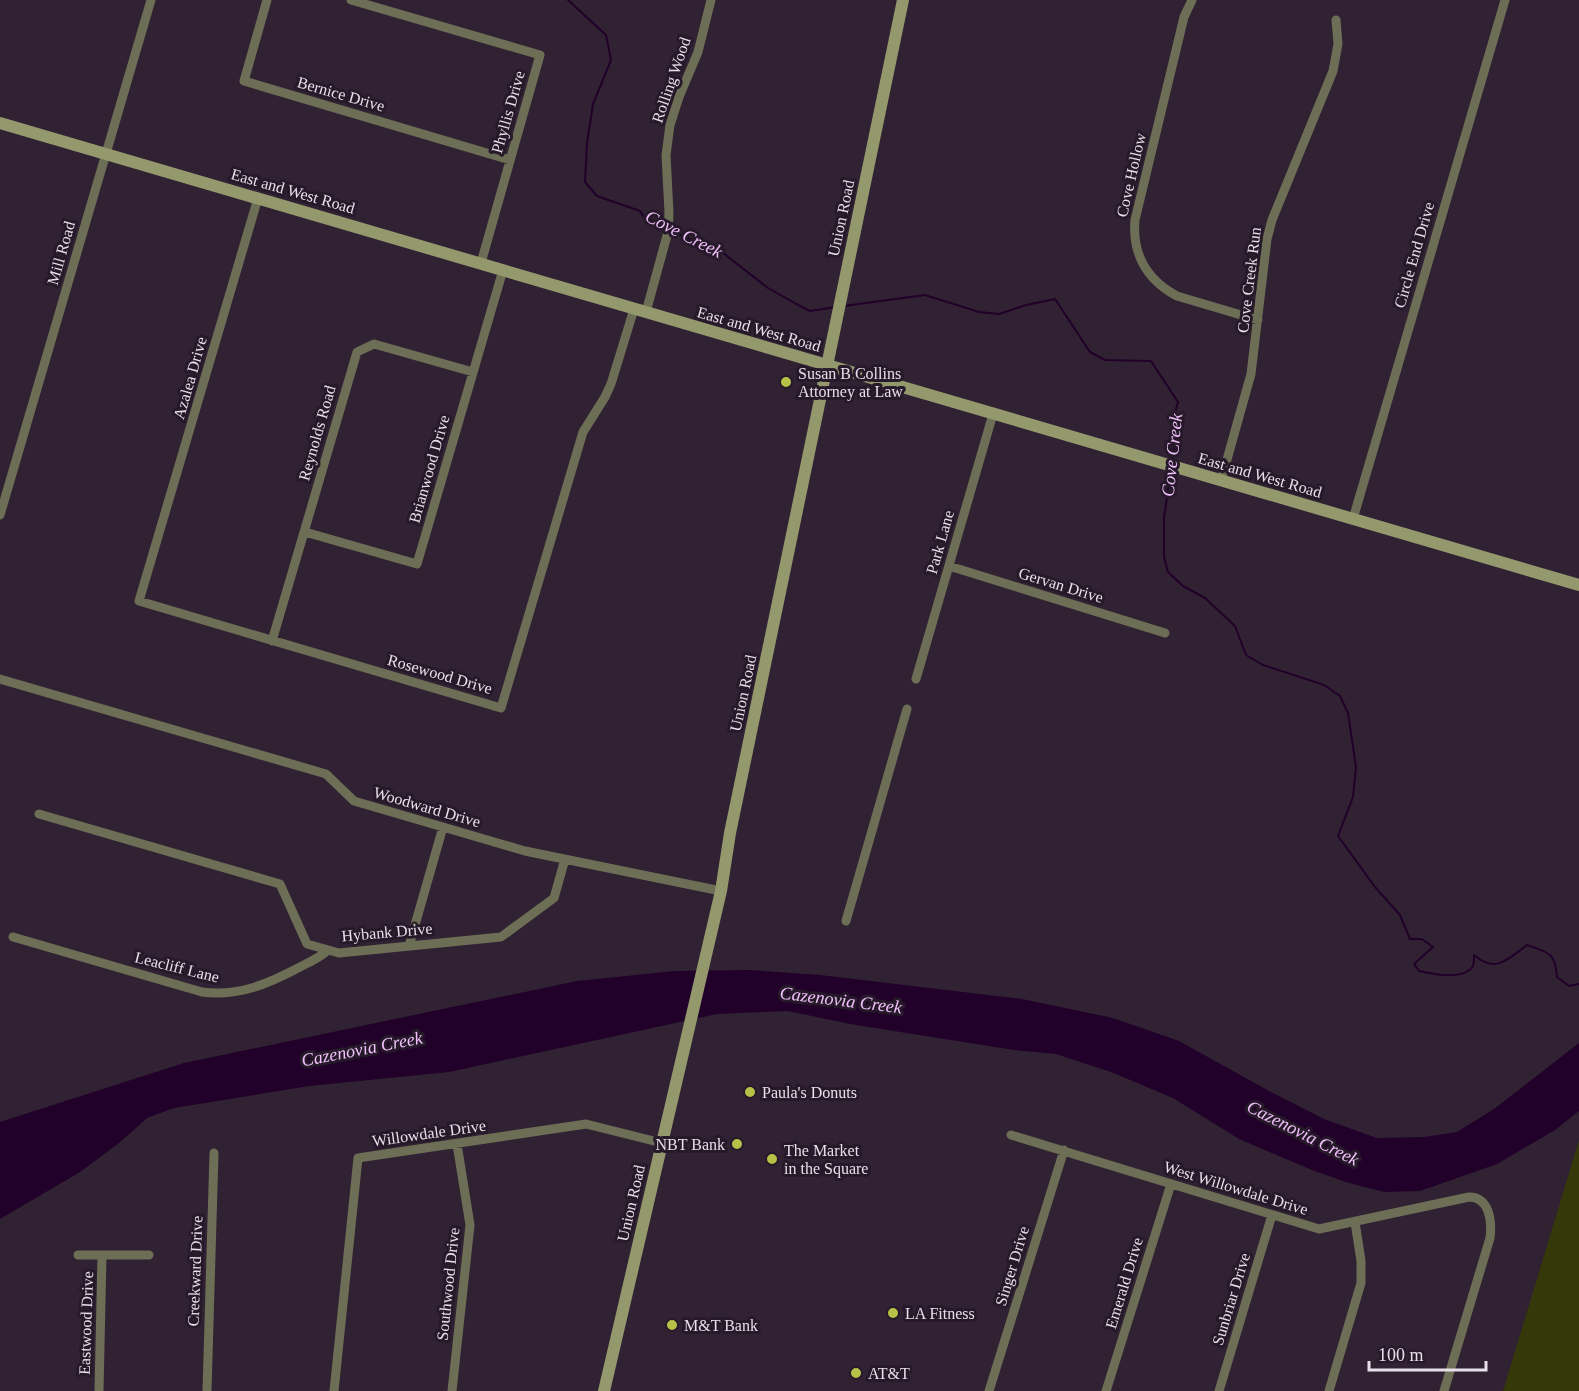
<svg xmlns="http://www.w3.org/2000/svg" width="1579" height="1391" font-family="Georgia,serif">
  <style>
    .green { fill: #353808 }
    .water { fill: #210029 }
    .lines { fill: none; stroke-linecap: round; stroke-linejoin: round }
    .stream { stroke: #210029; stroke-width: 2 }
    .street { stroke: #6c6f55; stroke-width: 9 }
    .secondary { stroke: #93986d; stroke-width: 12 }
    .poi-dot { fill: #b8c147; stroke: #261929; stroke-width: 2 }
    .labels { text-anchor: middle; dominant-baseline: central; stroke-width: 6; stroke-linejoin: round; paint-order: stroke }
    .street-label { font-size: 16px; fill: #e8dfea; stroke: #261929 }
    .poi-label { font-size: 16px; fill: #e8dfea; stroke: #261929; text-anchor: start }
    .water-label { font-size: 18px; font-style: italic; fill: #f0c0fb; stroke: #261929 }
  </style>
  <rect width="100%" height="100%" fill="#302233"/>
  <!-- green -->
  <path class="green" d="M1579,1140V1391H1503Z"/>
  <!-- water -->
  <path class="water" d="M749,970L820,975L1022,999L1113,1018L1179,1041L1271,1092L1324,1119L1377,1138L1424,1137L1457,1132L1494,1109L1579,1043V1111L1555,1130L1497,1164L1420,1191L1384,1192L1349,1183L1312,1170L1239,1139L1173,1098L1111,1072L1056,1054L1014,1050L850,1024L788,1011L717,1014L449,1072L309,1086L174,1108L147,1118L119,1143L80,1172L0,1219V1122L184,1063L577,981L675,971Z"/>
  <g class="lines">
    <!-- stream -->
    <path class="stream" d="M568,0L606,35L611,60L593,104L587,143L585,182L597,196L640,211L644,217L665,227
      M670,230L687,238L714,246L768,288L800,306L810,311L836,307
      M844,306L925,295L979,312L999,314L1026,305L1055,299L1090,352L1105,360L1151,361L1178,402L1172,422L1177,431L1172,461
      M1171,469L1164,518V557L1168,572L1183,586L1205,598L1235,626L1246,655L1263,665L1324,685L1340,696L1348,713L1356,767L1353,797L1338,836L1375,887L1400,915L1410,939H1422L1433,947L1414,964L1419,971C1432,974 1464,981 1473,966C1474,963 1474,959 1474,955C1496,974 1508,959 1527,945C1549,953 1555,952 1557,977L1569,986L1579,984"/>
    <!-- street -->
    <path class="street" d="M267,0L244,81L510,160
      M351,0L540,55L481,263
      M1192,0L1184,17L1135,220C1132,254 1147,280 1177,296L1258,320
      M258,198L139,601L501,708L583,432L605,397L611,384L634,309
      M646,312L668,232L669,213L666,155L670,125L679,97L698,52L711,0
      M1221,481L1251,374L1267,239L1272,220L1333,71L1338,44L1336,20
      M0,515L151,0
      M1353,519L1505,0
      M305,532L417,564L503,270
      M949,566L1165,633
      M272,641L357,352L374,344L473,372
      M0,679L326,774L354,801L525,851L721,891
      M916,679L993,414
      M39,814L280,884L307,944L339,953L501,937L554,898L565,859
      M846,921L907,709
      M13,937L202,992C238,997 268,984 300,967C310,962 321,957 328,950
      M409,946L443,827
      M1011,1135L1319,1229L1469,1197C1490,1197 1492,1222 1490,1238L1444,1391
      M78,1255H102
      M99,1391L102,1255H149
      M207,1391L214,1153
      M334,1391L358,1158L586,1124L662,1143
      M452,1391L470,1225L457,1144
      M989,1391L1064,1150
      M1106,1391L1171,1184
      M1219,1391L1272,1215
      M1329,1391L1361,1283V1261L1355,1222"/>
    <!-- secondary -->
    <path class="secondary" d="M0,123L1579,585
      M604,1391L721,891L730,833L903,0"/>
  </g>
  <!-- markers -->
  <g class="poi-dot">
    <circle cx="786" cy="382" r="6"/>
    <circle cx="750" cy="1092" r="6"/>
    <circle cx="737" cy="1144" r="6"/>
    <circle cx="772" cy="1159" r="6"/>
    <circle cx="893" cy="1313" r="6"/>
    <circle cx="672" cy="1325" r="6"/>
    <circle cx="856" cy="1373" r="6"/>
  </g>
  <g class="labels">
    <!-- street labels -->
    <g class="street-label">
      <text transform="translate(671 80) rotate(-71)">Rolling Wood</text>
      <text transform="translate(341 94) rotate(16)">Bernice Drive</text>
      <text transform="translate(508 112) rotate(-74)">Phyllis Drive</text>
      <text transform="translate(1131 175) rotate(-77)">Cove Hollow</text>
      <text transform="translate(293 191) rotate(16)">East and West Road</text>
      <text transform="translate(841 218) rotate(-78)">Union Road</text>
      <text transform="translate(61 253) rotate(-74)">Mill Road</text>
      <text transform="translate(1414 255) rotate(-74)">Circle End Drive</text>
      <text transform="translate(1249 280) rotate(-83)">Cove Creek Run</text>
      <text transform="translate(759 329) rotate(16)">East and West Road</text>
      <text transform="translate(190 378) rotate(-74)">Azalea Drive</text>
      <text transform="translate(317 433) rotate(-74)">Reynolds Road</text>
      <text transform="translate(429 469) rotate(-74)">Brianwood Drive</text>
      <text transform="translate(1260 475) rotate(16)">East and West Road</text>
      <text transform="translate(940 542) rotate(-74)">Park Lane</text>
      <text transform="translate(1061 585) rotate(17)">Gervan Drive</text>
      <text transform="translate(440 674) rotate(16)">Rosewood Drive</text>
      <text transform="translate(743 693) rotate(-78)">Union Road</text>
      <text transform="translate(427 807) rotate(16)">Woodward Drive</text>
      <text transform="translate(387 932) rotate(-5)">Hybank Drive</text>
      <text transform="translate(177 967) rotate(14)">Leacliff Lane</text>
      <text transform="translate(429 1133) rotate(-8)">Willowdale Drive</text>
      <text transform="translate(1236 1188) rotate(17)">West Willowdale Drive</text>
      <text transform="translate(631 1203) rotate(-77)">Union Road</text>
      <text transform="translate(1012 1266) rotate(-73)">Singer Drive</text>
      <text transform="translate(195 1271) rotate(-88)">Creekward Drive</text>
      <text transform="translate(1124 1283) rotate(-73)">Emerald Drive</text>
      <text transform="translate(448 1284) rotate(-84)">Southwood Drive</text>
      <text transform="translate(1231 1299) rotate(-73)">Sunbriar Drive</text>
      <text transform="translate(86 1323) rotate(-88)">Eastwood Drive</text>
    </g>
    <!-- poi labels -->
    <g class="poi-label">
      <text x="798" y="373">Susan B Collins<tspan x="798" dy="18">Attorney at Law</tspan></text>
      <text x="762" y="1092">Paula's Donuts</text>
      <text x="725" y="1144" text-anchor="end">NBT Bank</text>
      <text x="784" y="1150">The Market<tspan x="784" dy="18">in the Square</tspan></text>
      <text x="905" y="1313">LA Fitness</text>
      <text x="684" y="1325">M&amp;T Bank</text>
      <text x="868" y="1373">AT&amp;T</text>
    </g>
    <!-- water labels -->
    <g class="water-label">
      <text transform="translate(684 234) rotate(27)">Cove Creek</text>
      <text transform="translate(1172 455) rotate(-84)">Cove Creek</text>
      <text transform="translate(841 1000) rotate(7)">Cazenovia Creek</text>
      <text transform="translate(362 1049) rotate(-11)">Cazenovia Creek</text>
      <text transform="translate(1303 1133) rotate(27)">Cazenovia Creek</text>
    </g>
  </g>
  <!-- scale -->
  <path d="M1369 1361v9h117v-9" fill="none" stroke="#e8dfea" stroke-width="3"/>
  <text x="1378" y="1361" font-size="18" fill="#e8dfea" stroke="#261929" stroke-width="4.5" paint-order="stroke">100 m</text>
</svg>
